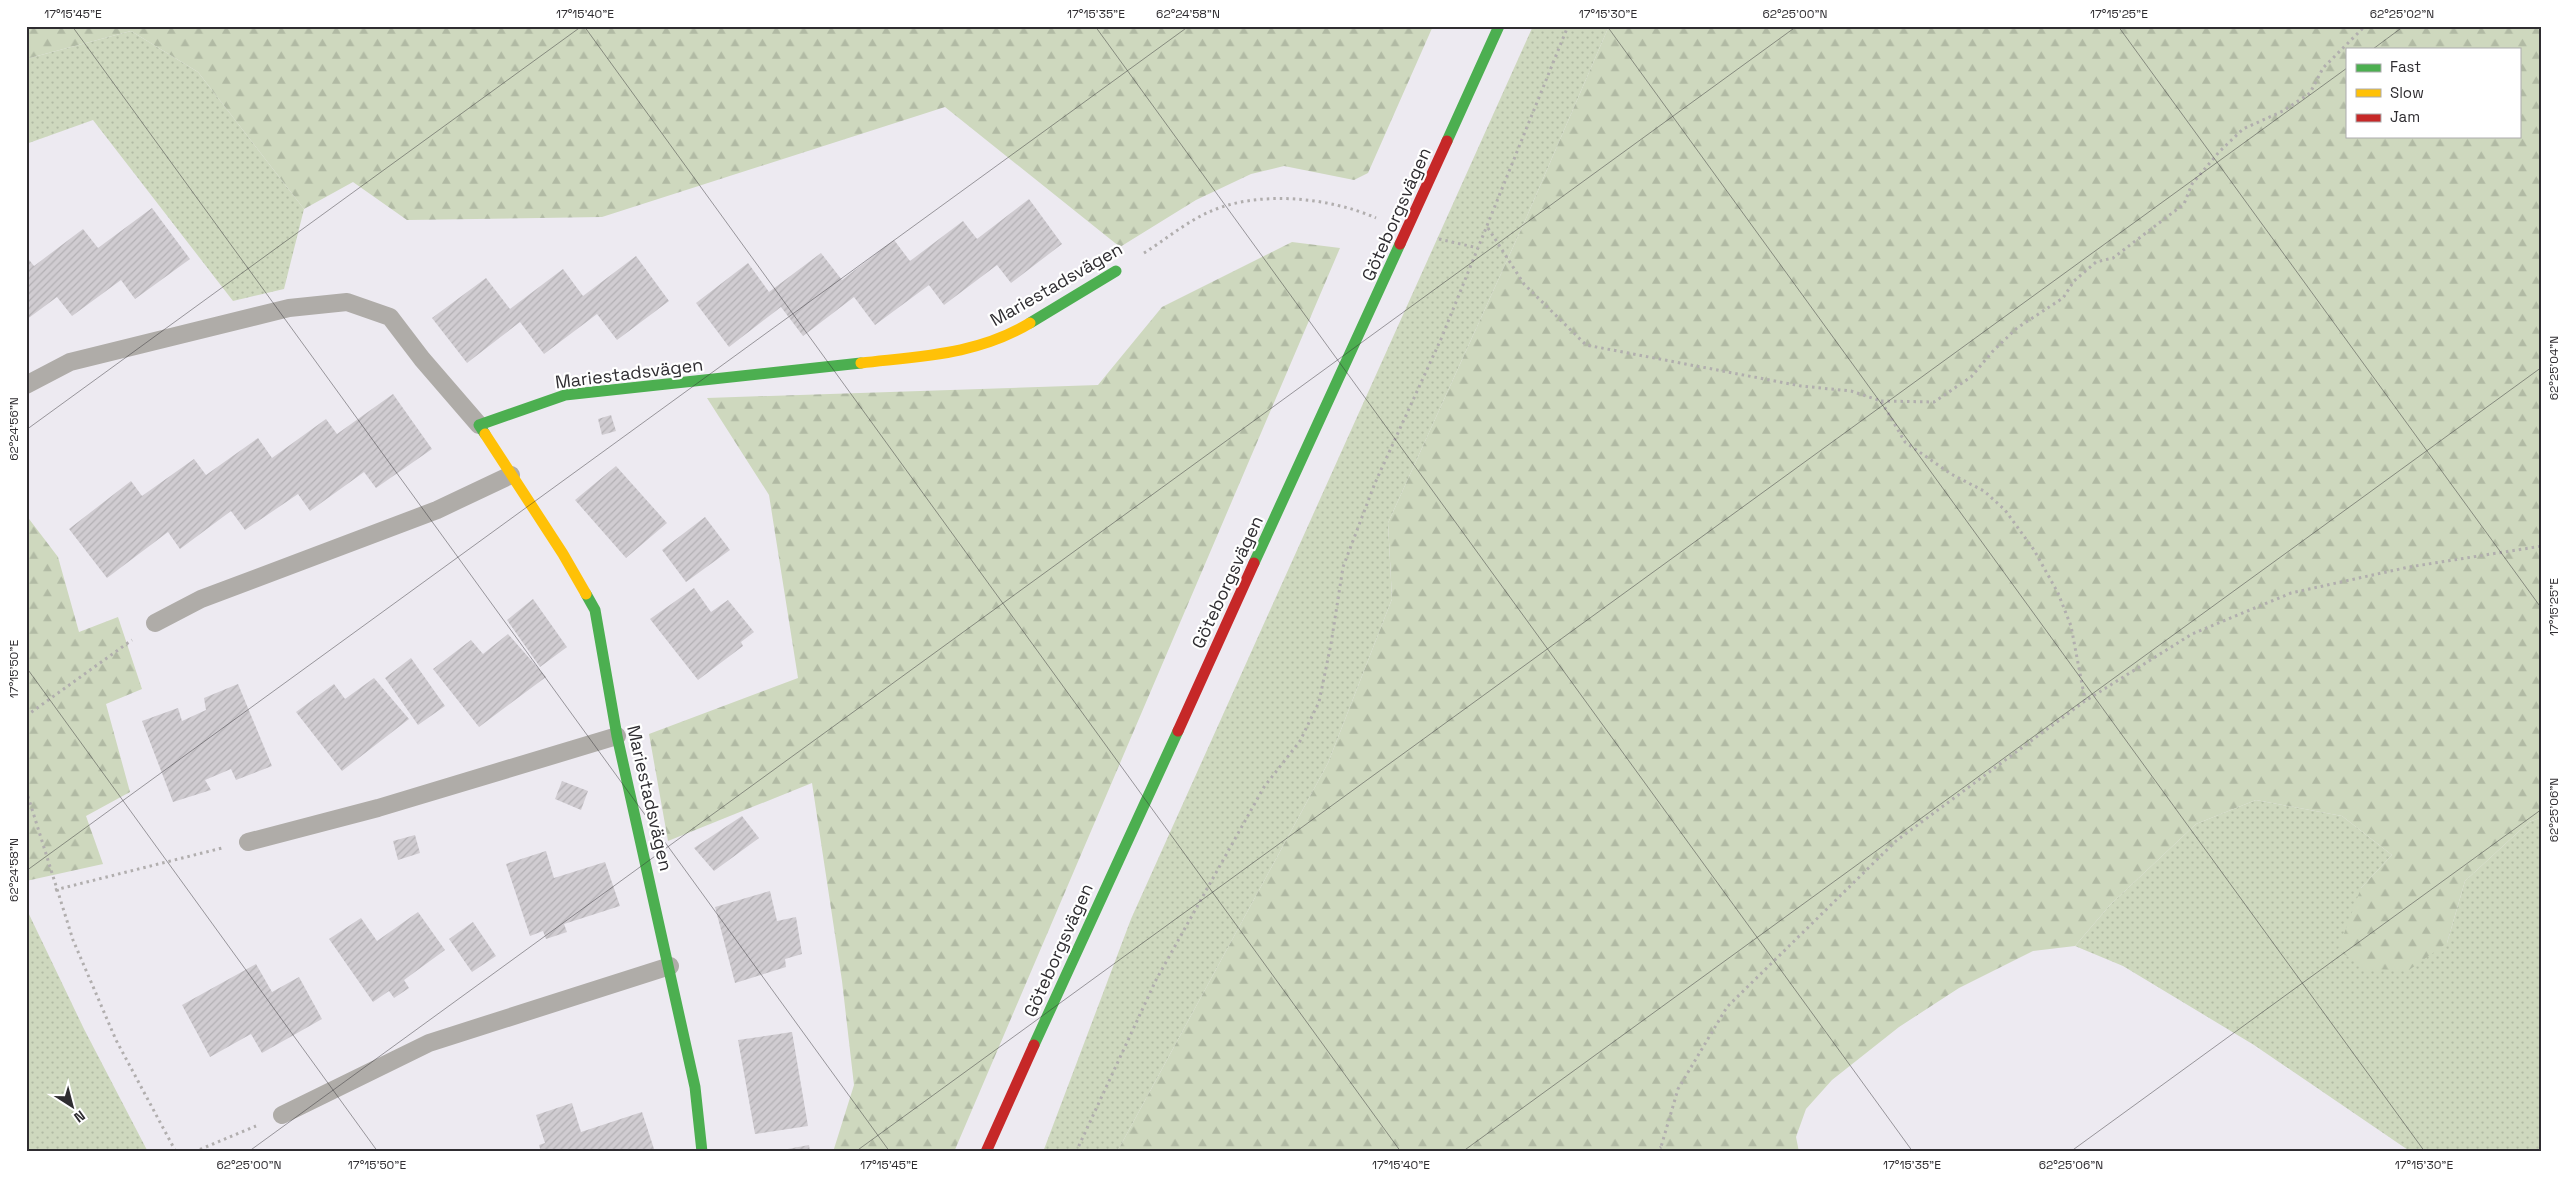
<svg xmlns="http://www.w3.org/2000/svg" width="2568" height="1178" font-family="'Space Grotesk',sans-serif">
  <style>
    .grass { fill: url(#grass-dots) }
    .forest { fill: url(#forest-firs); fill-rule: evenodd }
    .building { fill: url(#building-hatch) }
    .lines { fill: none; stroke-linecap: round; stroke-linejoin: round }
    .path { stroke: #b1aeae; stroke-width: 3; stroke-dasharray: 2.5 4; stroke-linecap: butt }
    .lane { stroke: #afaca8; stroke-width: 18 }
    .fast { stroke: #4caf50; stroke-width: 11 }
    .slow { stroke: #ffc107; stroke-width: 11 }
    .jam { stroke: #c62828; stroke-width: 11 }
    .ticks { fill: none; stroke: #2f2d31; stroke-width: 1; stroke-opacity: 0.45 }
    .labels { text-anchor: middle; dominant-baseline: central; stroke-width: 4.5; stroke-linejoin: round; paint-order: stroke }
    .street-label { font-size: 18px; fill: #2f2d31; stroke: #fff }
    .neatline { fill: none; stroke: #2f2d31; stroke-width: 2 }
    .ticks-label { font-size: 12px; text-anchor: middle; fill: #2f2d31 }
  </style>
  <defs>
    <pattern id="grass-dots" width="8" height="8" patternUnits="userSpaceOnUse" patternTransform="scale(1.25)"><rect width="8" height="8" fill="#ced8be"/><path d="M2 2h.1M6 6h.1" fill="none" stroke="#b1baa4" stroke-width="1.8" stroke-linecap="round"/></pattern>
    <pattern id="forest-firs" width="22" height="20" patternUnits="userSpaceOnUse" patternTransform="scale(1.25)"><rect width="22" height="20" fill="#ced8be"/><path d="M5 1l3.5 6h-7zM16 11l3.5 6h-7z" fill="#b1baa4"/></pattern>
    <pattern id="building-hatch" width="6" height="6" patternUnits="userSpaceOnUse" patternTransform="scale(1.25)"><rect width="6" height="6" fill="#d0ccd1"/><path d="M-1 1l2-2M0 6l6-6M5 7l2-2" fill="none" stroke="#b3b0b4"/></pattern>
  </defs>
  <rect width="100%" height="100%" fill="#edeaf1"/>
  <!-- grass -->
  <path class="grass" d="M1533,26H1609L1524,223L1388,523L1392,599L1328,763L1117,1152H1043L1131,919Z
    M131,31L198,72L304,209L284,289L233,301L93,120L26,144V59Z
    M2256,800L2342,816L2392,855L2361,888L2447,943L2465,881L2529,822L2542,817V1152H2411L2254,1045L2123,966L2075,946L2110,905L2196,824Z
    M26,908L84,1029L148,1152H26Z"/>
  <!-- forest -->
  <path class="forest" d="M26,26H1433L1368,173L1354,180L1284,166L1251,174L1196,200L1120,247L945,107L602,217L407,220L353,182L304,209L198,72L131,31L26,59Z
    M1609,26H2542V817L2529,822L2465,881L2447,943L2409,970L2366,969L2338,950L2361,888L2392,855L2342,816L2256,800L2196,824L2110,905L2075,946L2033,951L1959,988L1899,1027L1832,1080L1806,1109L1796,1137L1799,1152H1117L1328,763L1392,599L1388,523L1524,223ZM2347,49H2519V136H2347Z
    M1292,242L1340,248L954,1152H833L854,1085L842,981L812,783L668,841L649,734L798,678L769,495L707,398L1098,385L1162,307Z
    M26,515L58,557L79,632L118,617L142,689L106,704L130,792L86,816L103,864L26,881Z"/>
  <!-- building -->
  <path class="building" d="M1029,199L1062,244L1011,283L997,265L944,305L929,285L875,325L854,297L803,336L781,307L729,347L696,303L748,263L769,292L821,253L842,280L894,240L910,261L963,221L977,239Z
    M152,208L190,259L135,299L121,280L72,316L57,297L26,320V256L34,266L83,229L98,248Z
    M636,256L669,301L617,340L597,314L544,354L520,322L467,363L432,318L486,278L510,309L563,269L583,296Z
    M393,394L432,449L376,488L364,472L310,511L298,494L245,530L231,511L180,549L168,532L107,578L69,529L131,481L142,496L194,459L206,475L258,438L272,458L326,419L337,434Z
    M611,415L616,431L602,435L598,419Z
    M616,466L667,523L626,558L575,500Z
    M705,517L730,550L686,582L662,550Z
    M694,588L711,612L728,600L754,632L741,642L743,646L698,680L650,619Z
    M533,599L567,647L540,667L507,620Z
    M508,634L546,677L479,727L433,669L471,640L483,654Z
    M411,658L445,706L418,725L385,678Z
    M374,678L409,719L342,771L296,712L334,684L345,699Z
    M238,684L272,766L236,780L231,769L205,780L211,790L173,802L142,721L178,708L182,721L206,710L204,698Z
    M562,781L588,791L581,810L555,799Z
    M742,816L759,838L714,871L694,848Z
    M415,835L420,853L398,860L393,841Z
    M546,851L554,878L605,862L620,906L564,924L567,932L546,939L543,931L530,936L506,864Z
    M770,891L777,921L796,917L802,954L785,959L786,967L735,983L715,907Z
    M418,912L445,950L404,980L409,988L394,998L389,991L373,1002L329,939L361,918L377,941Z
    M473,922L496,956L472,972L449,939Z
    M256,964L272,992L299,977L322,1019L262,1053L251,1034L210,1057L182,1005Z
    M792,1032L808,1126L755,1134L738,1040Z
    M572,1103L581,1132L642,1112L655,1152H541L539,1145L545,1143L536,1115Z
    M809,1145L810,1152H777V1151Z"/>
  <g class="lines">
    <!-- path -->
    <path class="path" d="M1488,228L1524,284L1586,345L1801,386L1851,391L1881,401L1905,442L1951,474L1984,491L2005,510L2034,550L2058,593L2071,626L2085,700
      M1439,239L1478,248
      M1144,253C1165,240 1186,222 1209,212C1257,190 1329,197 1376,218
      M1881,401L1934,402L1971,377L1993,351L2017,328L2063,298L2074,281L2096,262L2113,258L2184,204L2192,184L2219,152L2243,129L2283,111L2310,93L2323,68L2365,26
      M26,716L132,640
      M26,790L73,940L116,1040L176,1152
      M55,890L222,848
      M194,1152L256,1126
      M1076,1152L1156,980L1264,787L1300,741L1319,702L1331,644L1343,567L1375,483L1441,339L1568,26
      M1655,1152L1661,1147
      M1662,1152L1661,1147L1678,1089L1727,1007L1896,841L2085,701L2192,634L2291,593L2409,567L2542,546"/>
    <!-- lane -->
    <path class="lane" d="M26,385L70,362L289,308L347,302L390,317L422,359L479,425
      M155,623L201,599L437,510L511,475
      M248,842L378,808L617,736
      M282,1115L429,1043L670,966"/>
    <!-- fast -->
    <path class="fast" d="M1447,141L1499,26
      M1030,323L1116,271
      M485,434L479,425L565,395L861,363
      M1254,563L1400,244
      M586,594L595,610L617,736L695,1087L702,1152
      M1034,1045L1178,731"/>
    <!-- slow -->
    <path class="slow" d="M861,363C921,356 977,355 1030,323
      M485,434L563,554L586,594"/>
    <!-- jam -->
    <path class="jam" d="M1400,244L1447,141
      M1178,731L1254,563
      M986,1152L1034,1045"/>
  </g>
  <!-- ticks -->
  <path class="ticks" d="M72,26L890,1152M584,26L1401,1152M1095,26L1913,1152M1607,26L2425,1152M2118,26L2542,609M2373,49L2404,26M26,430L582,26M26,667L378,1152M26,871L1189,26M248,1152L1797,26M855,1152L2347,68M1462,1152L2542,367M2070,1152L2542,809"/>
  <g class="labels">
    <!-- street labels -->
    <g class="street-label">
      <text transform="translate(1396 214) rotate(-66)">Göteborgsvägen</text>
      <text transform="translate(1056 284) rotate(-30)">Mariestadsvägen</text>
      <text transform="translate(629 373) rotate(-7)">Mariestadsvägen</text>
      <text transform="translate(1227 582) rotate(-65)">Göteborgsvägen</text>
      <text transform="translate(650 798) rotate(77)">Mariestadsvägen</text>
      <text transform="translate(1058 950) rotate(-66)">Göteborgsvägen</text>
    </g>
  </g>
  <!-- border -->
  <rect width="2568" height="1178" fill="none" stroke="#ffffff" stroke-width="55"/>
  <!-- legend -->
  <rect x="2346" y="48" width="175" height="90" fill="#ffffff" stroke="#acabad"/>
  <rect x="2356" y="64" width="25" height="8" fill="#4caf50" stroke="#acabad"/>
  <text x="2390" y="72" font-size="15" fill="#2f2d31">Fast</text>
  <rect x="2356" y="89" width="25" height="8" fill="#ffc107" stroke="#acabad"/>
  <text x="2390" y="98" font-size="15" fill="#2f2d31">Slow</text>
  <rect x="2356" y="114" width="25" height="8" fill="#c62828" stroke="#acabad"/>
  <text x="2390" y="122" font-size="15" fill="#2f2d31">Jam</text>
  <!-- north arrow -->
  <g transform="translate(72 1106) rotate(144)" stroke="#ffffff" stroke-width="4" paint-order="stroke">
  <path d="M0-4L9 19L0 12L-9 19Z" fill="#2f2d31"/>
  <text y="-8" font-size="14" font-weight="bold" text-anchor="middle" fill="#2f2d31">N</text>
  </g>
  <rect x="28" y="28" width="2512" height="1122" class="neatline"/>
  <g class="ticks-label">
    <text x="73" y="18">17°15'45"E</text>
    <text x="585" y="18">17°15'40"E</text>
    <text x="1096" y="18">17°15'35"E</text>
    <text x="1188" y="18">62°24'58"N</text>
    <text x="1608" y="18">17°15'30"E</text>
    <text x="1795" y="18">62°25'00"N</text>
    <text x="2119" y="18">17°15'25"E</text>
    <text x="2402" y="18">62°25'02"N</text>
    <text transform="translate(2554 368) rotate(-90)" y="4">62°25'04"N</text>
    <text transform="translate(14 429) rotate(-90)" y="4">62°24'56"N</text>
    <text transform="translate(2554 607) rotate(-90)" y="4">17°15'25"E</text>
    <text transform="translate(14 669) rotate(-90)" y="4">17°15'50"E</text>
    <text transform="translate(2554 810) rotate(-90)" y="4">62°25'06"N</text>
    <text transform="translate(14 870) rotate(-90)" y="4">62°24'58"N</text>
    <text x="249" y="1169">62°25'00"N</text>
    <text x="377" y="1169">17°15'50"E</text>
    <text x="889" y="1169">17°15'45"E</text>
    <text x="1401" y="1169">17°15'40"E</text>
    <text x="1912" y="1169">17°15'35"E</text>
    <text x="2071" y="1169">62°25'06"N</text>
    <text x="2424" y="1169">17°15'30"E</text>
  </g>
</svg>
